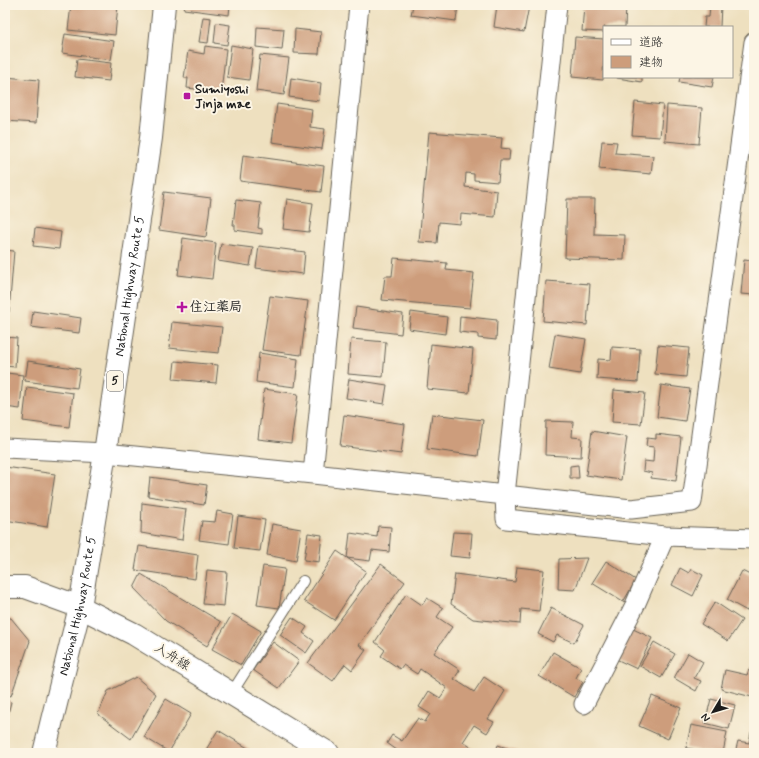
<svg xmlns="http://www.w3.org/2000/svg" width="759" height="758" font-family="Mynerve,'Klee One',sans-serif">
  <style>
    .building { fill: #cd9d7b }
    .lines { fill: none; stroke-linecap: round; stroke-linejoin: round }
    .service-casing { stroke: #666155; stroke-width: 12 }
    .minor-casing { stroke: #666155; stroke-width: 21 }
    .tertiary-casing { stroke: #666155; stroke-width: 24 }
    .trunk-casing { stroke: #666155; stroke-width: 24 }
    .service { stroke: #fff; stroke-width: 10 }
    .minor { stroke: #fff; stroke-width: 19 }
    .tertiary { stroke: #fff; stroke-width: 22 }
    .trunk { stroke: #fff; stroke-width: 22 }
    .poi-dot { fill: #b5179e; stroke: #fcf5e5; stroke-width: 1.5 }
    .labels { text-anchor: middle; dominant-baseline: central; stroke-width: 4; stroke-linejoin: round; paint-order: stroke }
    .shield { fill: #fcf5e5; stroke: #5f5d58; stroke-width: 1 }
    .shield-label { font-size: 12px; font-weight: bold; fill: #1c1c1c }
    .poi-label { font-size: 13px; font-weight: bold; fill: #1c1c1c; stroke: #fcf5e5; text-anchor: start }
    .street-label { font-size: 13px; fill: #1c1c1c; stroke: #fcf5e5 }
  </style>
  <rect width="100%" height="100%" fill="#fcf5e5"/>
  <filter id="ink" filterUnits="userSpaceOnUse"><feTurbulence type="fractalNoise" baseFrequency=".025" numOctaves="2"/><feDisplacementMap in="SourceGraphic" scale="8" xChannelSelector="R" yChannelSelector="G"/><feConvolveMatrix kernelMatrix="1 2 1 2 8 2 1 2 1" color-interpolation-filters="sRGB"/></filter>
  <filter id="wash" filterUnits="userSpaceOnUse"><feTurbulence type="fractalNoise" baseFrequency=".012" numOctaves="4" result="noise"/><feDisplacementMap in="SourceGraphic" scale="16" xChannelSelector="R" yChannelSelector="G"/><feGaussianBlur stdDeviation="0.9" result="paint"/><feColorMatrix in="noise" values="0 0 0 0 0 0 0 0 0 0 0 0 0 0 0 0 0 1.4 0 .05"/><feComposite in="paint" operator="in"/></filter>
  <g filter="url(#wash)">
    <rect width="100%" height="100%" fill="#eee0bf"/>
    <g id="blocks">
      <!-- building -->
      <path class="building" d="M71,5H118L115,35L68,30Z
        M185,5H230L229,15L184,9Z
        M413,5H458L456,21L411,15Z
        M497,5L529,6L524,32L494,27Z
        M584,5H626L625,27H604V32L582,31Z
        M710,5H721L720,27H704L705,17H709Z
        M203,17L211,18L208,43L199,42Z
        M216,23L230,25L227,45L214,43Z
        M257,27L284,29L282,50L256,47Z
        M295,29L321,32L319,54L294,53Z
        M65,34L114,41L111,60L62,53Z
        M575,37L604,39L603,80L572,77Z
        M231,45L253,49L249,80L227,77Z
        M205,46L226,49L221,92L187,88L188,78H184L188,51L204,54Z
        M260,55L289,58L284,95L256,91Z
        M77,59L111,63L109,81L75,77Z
        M5,77L39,80L36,123L5,121Z
        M617,77H642V82L617,78Z
        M680,77H714L712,87L679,82Z
        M291,78L321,83L319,101L289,97Z
        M635,102L663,105L660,137L632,135Z
        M277,104L312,109L310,127L325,129L322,149L272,142Z
        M667,105L702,108L699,144L665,141Z
        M429,132L502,138L501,148L510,149L509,160H500L498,182L474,180V174L466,173L465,187L497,191L495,217L461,214L460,224L439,222L437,243L419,242Z
        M602,141L617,142L615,153L653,156L651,174L599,169Z
        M243,155L324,166L321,192L240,181Z
        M164,192L211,198L206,237L159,230Z
        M287,199L313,203L309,232L283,229Z
        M567,199H595L594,234L625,235L624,260L565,258Z
        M236,200L261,203L258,228L262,229V234L235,230V225H233Z
        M35,228L61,232L59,249L33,246Z
        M183,238L216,243L212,279L178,275Z
        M221,244L253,248L250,266L218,261Z
        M259,246L305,252L303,274L256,268Z
        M5,250L14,251L9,312L5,311Z
        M394,258L447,263L446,270L474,273L470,308L382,300L385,276H392Z
        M744,260L754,261V295L741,294Z
        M546,281L590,284L587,325L543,321Z
        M270,296L308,301L301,355L262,350Z
        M356,307L403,314L401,334L353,328Z
        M33,311L81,318L79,333L31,327Z
        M411,312L447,317L445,334L409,329Z
        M460,316L497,320L496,340L478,338V334L459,332Z
        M172,322L222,327L219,353L169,348Z
        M555,334L586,339L580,374L549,369Z
        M5,337L17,338L15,367L5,366Z
        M351,339L386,342L383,377L348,374Z
        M431,344L473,349L469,393L427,389Z
        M658,345L689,348L686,377L655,374Z
        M612,347L640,349L638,382L597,379L598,359L611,360Z
        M259,353L298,359L295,387L256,382Z
        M28,361L80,369L77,388L25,381Z
        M175,361L218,365L216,383L173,379Z
        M7,373L23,375L20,409L5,407V390Z
        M349,379L387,385L384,404L346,398Z
        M661,385L690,389L685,421L657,417Z
        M27,387L73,393L69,427L23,421Z
        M264,389L298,394L291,443L258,439Z
        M614,390L645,393L641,424L612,422Z
        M432,414L483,420L478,456L427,449Z
        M344,415L405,424L401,454L340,446Z
        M546,421L573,422L572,437L582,438L581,457L545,455Z
        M592,431L627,437L621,480L586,475Z
        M656,434L681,437L676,481L651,478L652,473L643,471L644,461L653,462L654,447L646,446L647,438L656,439Z
        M578,465L579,478H570V466Z
        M5,467L55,474L47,527L5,520Z
        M150,477L207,485L204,505L148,496Z
        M142,503L186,509L182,540L141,533Z
        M217,511L233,514L229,544L199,540L202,521L215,522Z
        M238,516L265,520L260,551L234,548Z
        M272,524L301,529L296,561L267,555Z
        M378,526L391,527L389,552L372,550L370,561L347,558L350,533L377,537Z
        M453,532L472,533L470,558L450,556Z
        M308,533L322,535L319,562L304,560Z
        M139,546L198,555L195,579L135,570Z
        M337,551L366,571L334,620L304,601Z
        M587,558L575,590L558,589L559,559Z
        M606,561L636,580L623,602L592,583Z
        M381,564L405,582L359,645L366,650L352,670L345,664L333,681L308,663Z
        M263,566L285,569L279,608L257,605Z
        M517,567L544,570L539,611L521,609L520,624L473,619L451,604L455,574L515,582Z
        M680,568L689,573L691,569L703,575L693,596L672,585Z
        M207,570L227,572L224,606L203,604Z
        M742,571L754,577V597L747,611L727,600Z
        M141,574L221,622L207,646L166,621L134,588Z
        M406,594L422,605L427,598L443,608L437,617L452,627L434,653L460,670L454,679L474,692L484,677L505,691L488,719L494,722L487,733L474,725L463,742L480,753H401L387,743L392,735L402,741L418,718L425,722L430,714L419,707L429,691L440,698L447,688L420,669L417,674L403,665L400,669L381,656L385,650L375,642Z
        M715,602L742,620L728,641L701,624Z
        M551,608L584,625L574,643L557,635L553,642L538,634Z
        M232,614L261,631L241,665L212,649Z
        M292,617L307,627L303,633L314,641L306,653L280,635Z
        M5,618H11L30,641L11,696L5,694Z
        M631,628L652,638L637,669L616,659Z
        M273,642L299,661L279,688L253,670Z
        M654,642L675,654L661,678L640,666Z
        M553,652L581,668L576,678L583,682L574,697L539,676Z
        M688,653L703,662L694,678L701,681L696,691L674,678Z
        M749,669L754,670V690L752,697L721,689L725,670L747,675Z
        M136,677L156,694L131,739L98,714L108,691Z
        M652,696L681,708L668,739L639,726Z
        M166,699L191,714L169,752L144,737Z
        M711,699L735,705L729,729L705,723Z
        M5,700L11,702L6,722H5Z
        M691,725L727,732L723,753H715L686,748Z
        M218,730L251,750L248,753H204Z
        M751,732H754V753H735L738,741L749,743Z
        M498,745L522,753H495Z"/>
    </g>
  </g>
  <g filter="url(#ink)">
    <use href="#blocks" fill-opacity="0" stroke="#666155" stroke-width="1"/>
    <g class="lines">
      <defs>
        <path id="service" d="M231,694L303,581"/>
        <path id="minor" d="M557,5L505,495L631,509L692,502L754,42
          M5,448L105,453L313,474L505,495L506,519L665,536L754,539
          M313,474L359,5
          M584,704L635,605L665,536"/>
        <path id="tertiary" d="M5,587H25L80,607L134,634L328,753"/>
        <g id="trunk">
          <path id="s1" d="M44,753L52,720L80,607L105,453L151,138L164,5"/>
        </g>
      </defs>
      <!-- service casing -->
      <use href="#service" class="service-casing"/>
      <!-- minor casing -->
      <use href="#minor" class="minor-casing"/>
      <!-- tertiary casing -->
      <use href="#tertiary" class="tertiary-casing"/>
      <!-- trunk casing -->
      <use href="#trunk" class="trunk-casing"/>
      <!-- service -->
      <use href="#service" class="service"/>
      <!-- minor -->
      <use href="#minor" class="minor"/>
      <!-- tertiary -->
      <use href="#tertiary" class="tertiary"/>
      <!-- trunk -->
      <use href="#trunk" class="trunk"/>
    </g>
  </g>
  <!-- markers -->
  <g class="poi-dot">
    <rect x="183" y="92" width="8" height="8" rx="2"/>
    <path d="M180 301h4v4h4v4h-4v4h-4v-4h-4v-4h4z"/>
  </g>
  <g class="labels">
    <!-- shield labels -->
    <rect class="shield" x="107" y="371" width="16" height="20" rx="3"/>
    <g class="shield-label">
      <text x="115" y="381">5</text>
    </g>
    <!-- poi labels -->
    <g class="poi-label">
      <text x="195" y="89">Sumiyoshi<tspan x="195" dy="15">Jinja mae</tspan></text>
      <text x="190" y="307">住江薬局</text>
    </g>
    <!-- street labels -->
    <g class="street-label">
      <text stroke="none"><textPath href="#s1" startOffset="475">National Highway Route 5</textPath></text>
      <text stroke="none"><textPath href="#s1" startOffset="151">National Highway Route 5</textPath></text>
      <text transform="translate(172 657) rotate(32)">入舟線</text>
    </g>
  </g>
  <!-- margin -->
  <rect width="759" height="758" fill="none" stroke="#fcf5e5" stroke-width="20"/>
  <!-- legend -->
  <rect x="603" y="26" width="130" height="52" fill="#fcf5e5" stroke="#a29e95"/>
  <rect x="611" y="39" width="20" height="6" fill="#ffffff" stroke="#a29e95"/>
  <text x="639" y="46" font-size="12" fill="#1c1c1c">道路</text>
  <rect x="611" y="56" width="20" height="12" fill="#cd9d7b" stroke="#a29e95"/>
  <text x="639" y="66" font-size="12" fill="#1c1c1c">建物</text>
  <!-- north arrow -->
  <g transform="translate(713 712) rotate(232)" stroke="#fcf5e5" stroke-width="3" paint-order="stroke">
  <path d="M0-3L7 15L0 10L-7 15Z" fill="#1c1c1c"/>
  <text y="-6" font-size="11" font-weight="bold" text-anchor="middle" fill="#1c1c1c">N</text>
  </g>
</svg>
